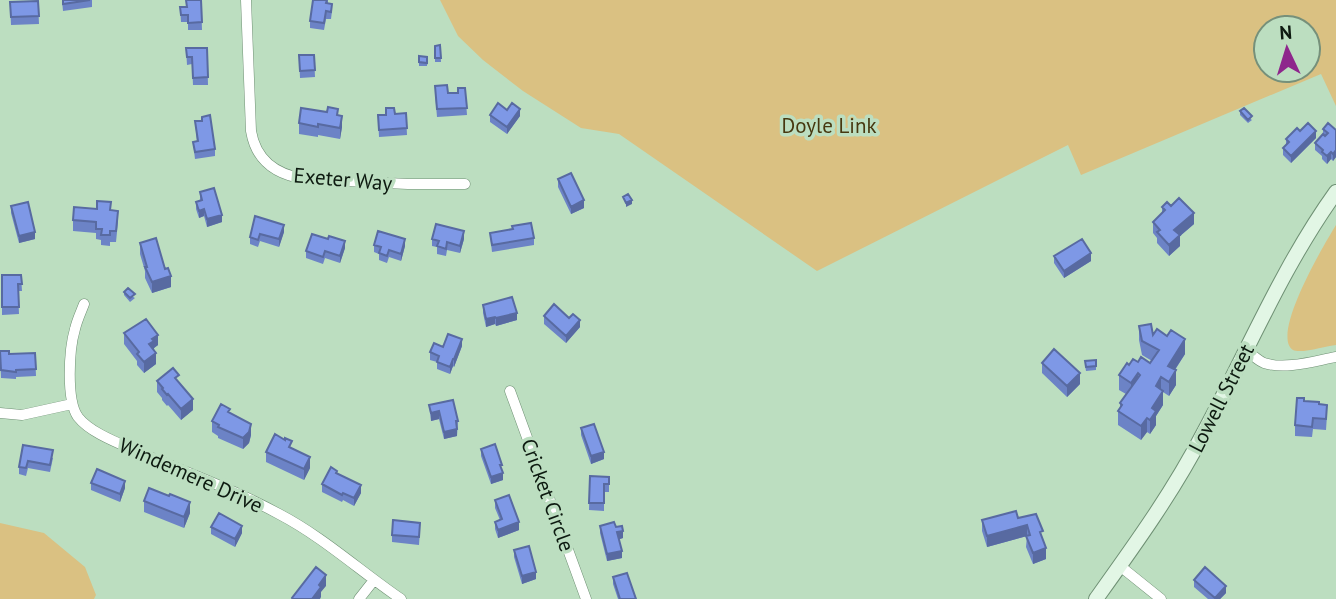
<svg xmlns="http://www.w3.org/2000/svg" width="1336" height="599" font-family="'PT Sans',sans-serif">
  <style>
    .green { fill: #dac182; fill-rule: evenodd }
    .lines { fill: none; stroke-linecap: round; stroke-linejoin: round }
    .street-casing { stroke: #6f9074; stroke-width: 11 }
    .secondary-casing { stroke: #6f9074; stroke-width: 16 }
    .street { stroke: #fff; stroke-width: 10 }
    .secondary { stroke: #e2f6e5; stroke-width: 14 }
    .wall { fill: #6c83c6 }
    .shaded-wall { fill: #586aa1 }
    .building { fill: #7e98e6; stroke: #586aa1; stroke-width: 2 }
    .labels { text-anchor: middle; dominant-baseline: central; stroke-width: 7; stroke-linejoin: round; paint-order: stroke }
    .park-label { font-size: 21px; fill: #473810; stroke: #bcdec0 }
    .street-label { font-size: 21px; fill: #0d1a10; stroke: #bcdec0 }
  </style>
  <rect width="100%" height="100%" fill="#bcdec0"/>
  <!-- green -->
  <path class="green" d="M440,0H1336V106L1321,74L1081,175L1068,145L817,271L619,134L581,128L523,91L483,60L458,36ZM1266,28H1308V70H1266Z
    M1336,225V345C1326,346 1301,354 1293,350C1270,335 1325,243 1336,225Z
    M0,523L44,533L85,567L96,595L94,599H0Z"/>
  <g class="lines">
    <defs>
      <path id="street" d="M246,0L251,131C256,161 277,175 305,179L408,184H465
        M84,304C81,312 77,320 75,329C69,349 66,400 78,417C91,434 124,445 143,454C188,473 235,490 279,514C323,537 360,571 401,599
        M1246,349C1251,354 1257,360 1264,363C1286,370 1314,361 1336,357
        M510,391L586,599
        M0,413L22,415L72,404
        M1120,566L1161,599
        M359,599L374,580"/>
      <path id="secondary" d="M1096,599C1134,546 1173,492 1203,434C1247,353 1282,267 1336,192"/>
    </defs>
    <!-- street casing -->
    <use href="#street" class="street-casing"/>
    <!-- secondary casing -->
    <use href="#secondary" class="secondary-casing"/>
    <!-- street -->
    <use href="#street" class="street"/>
    <!-- secondary -->
    <use href="#secondary" class="secondary"/>
  </g>
  <!-- wall -->
  <path class="wall" d="M62,0H92V7L63,11Z
    M201,0L202,30H188V22H181L180,7H186Z
    M328,0V3L332,11L331,19H326L324,30L310,28V21Z
    M38,1L39,24L11,25L10,2Z
    M440,45L441,62H435V46Z
    M186,48H207L208,85H193L192,64L187,65Z
    M299,55H314L315,77L300,78Z
    M419,56L427,57V66H419Z
    M465,88L467,115L437,117L435,93H458Z
    M507,110L520,116L507,134L490,122V115Z
    M1240,111L1252,120L1248,123L1240,115Z
    M406,113L407,135L379,137L378,115Z
    M338,115L342,127L340,139L318,135V137L299,134V123Z
    M195,121L215,149V156L195,159L193,142H197Z
    M1323,129L1336,130V157L1333,161L1331,159L1327,164L1322,159V156L1315,150V143L1323,134Z
    M1316,138L1291,163L1283,155V148L1286,146V139Z
    M558,179L584,208L571,214L558,187Z
    M200,192L222,222L207,227L204,216L199,218L196,209V202L200,200Z
    M11,206L35,239L19,243L11,213Z
    M1162,207L1194,224L1180,236V246L1169,256L1157,243V238L1153,233V222L1162,213Z
    M111,210L118,222L116,242H110V246L101,245V240L96,239V233L73,231V220Z
    M255,216L284,232L279,247L260,241L258,247L250,244V237Z
    M490,233L534,238V245L492,252Z
    M432,239H464L460,253L447,250L446,256L437,254V247L432,246Z
    M140,243L171,287L152,293L145,278V271L140,254Z
    M374,245L405,246L401,261L389,257L387,263L379,260V254L374,252Z
    M345,248L340,263L325,258L323,264L306,258V251Z
    M1054,256L1091,261L1064,278L1054,263Z
    M2,275H21L22,291H18L19,314L2,315Z
    M124,292L135,298L130,302L124,295Z
    M483,305L517,320L496,326L495,324L486,327L483,313Z
    M544,316L580,327L566,343L544,324Z
    M1139,326L1185,354L1175,370L1176,385L1169,396L1163,392V405L1156,416V425L1150,434L1147,432L1141,440L1118,425V411L1120,408V403L1126,394L1119,390V375L1129,365L1138,362L1150,363L1152,361L1142,355L1139,340Z
    M124,333L158,345L154,348L156,364L144,373L137,365V361L124,344Z
    M462,346L454,367L453,366L450,374L437,369V362L430,360V352L443,347Z
    M0,351L9,354L35,353L36,376L16,377V379L1,378Z
    M1096,360V370L1086,371L1085,365Z
    M1042,363L1080,384L1067,397L1042,373Z
    M157,381L179,382L193,410L181,420L168,405L167,406L162,400V398L157,392Z
    M1304,401L1319,404L1327,415L1326,430L1313,429L1312,437L1295,436V425Z
    M429,405L458,421L457,436L444,439L439,419L431,421Z
    M230,413L251,435L249,443L243,449L218,438V436L212,432V421Z
    M581,428L604,459L591,464L581,435Z
    M23,445L53,458L50,472L28,468L26,476L19,474V467Z
    M292,448L310,468L304,480L266,462V452Z
    M481,449L502,470L503,480L491,484L481,456Z
    M337,473L361,493L354,506L343,500L342,502L322,492V484Z
    M590,476L609,477V492H604V511L589,510Z
    M91,483L125,488L120,502L91,490Z
    M495,500L519,530L498,538L495,529V522L500,520L495,508Z
    M144,501L190,513L184,528L144,512Z
    M1018,518L1043,540L1046,559L1033,564L1026,547L1027,536L987,547L982,531V520Z
    M600,526L616,527L623,538L619,539L622,558L607,561L600,533Z
    M211,527L242,533L235,547L211,534Z
    M420,530L419,545L392,542V535Z
    M514,550L536,579L522,584L514,557Z
    M613,577L636,599H618L613,584Z
    M1194,580L1226,593L1220,599H1208L1194,587Z"/>
  <!-- shaded-wall -->
  <path class="shaded-wall" d="M520,109V116L507,134V127Z
    M342,116V127L340,139V128Z
    M1316,131V138L1291,163V156Z
    M1336,150V157L1333,161V154Z
    M1331,152V159L1327,164V156Z
    M584,200V208L571,214V207Z
    M632,200V204L626,207V203Z
    M204,209V216L199,218V211Z
    M1194,213V224L1180,236V246L1169,256V245L1174,230Z
    M222,215V222L207,227V219Z
    M284,225V232L279,247V239Z
    M464,231V239L460,253V246Z
    M35,232V239L19,243V236Z
    M405,239V246L401,261V254Z
    M345,241V248L340,263V256Z
    M1091,253V261L1064,278V271Z
    M171,276V287L152,293V282Z
    M517,313V320L496,326V318Z
    M495,317V324L486,327V319Z
    M580,320V327L566,343V336Z
    M158,335V345L154,348V351L149,344L152,339Z
    M462,339V346L454,367V359Z
    M1185,339V354L1168,380V366Z
    M156,353V364L144,373V362Z
    M453,359V366L450,374V367Z
    M1176,370V385L1169,396V382Z
    M1080,373V384L1067,397V386Z
    M1138,373V387L1131,398V383Z
    M1161,377V391L1156,386Z
    M1163,391V405L1156,416V425L1150,434V420L1152,408Z
    M193,399V410L181,420V409Z
    M439,411V419L431,421V413Z
    M1147,418V432L1141,440V426Z
    M251,424V435L249,443L243,449V438Z
    M457,429V436L444,439V432Z
    M604,452V459L591,464V456Z
    M310,457V468L304,480V469Z
    M503,473V480L491,484V477Z
    M125,481V488L120,502V494Z
    M361,485V493L354,506V498Z
    M190,502V513L184,528V517Z
    M519,522V530L498,538V530Z
    M1027,525V536L987,547V536Z
    M242,526V533L235,547V539Z
    M623,531V538L617,540V532Z
    M1046,548V559L1033,564V553Z
    M622,551V558L607,561V554Z
    M536,572V579L522,584V576Z
    M326,575V586L321,592V597L320,599H312L319,585Z
    M1226,586V593L1220,599H1215Z"/>
  <!-- building -->
  <path class="building" d="M63,0H90L63,4Z
    M186,0H201L202,22L188,23V15H181L180,7H187Z
    M313,0H327L326,3L332,4L331,12L326,11L324,23L310,21Z
    M38,1L39,16L11,17L10,2Z
    M440,45L441,58H435V46Z
    M186,48H207L208,77L193,78L192,57H187Z
    M299,55H314L315,70L300,71Z
    M419,56L427,57V63L419,62Z
    M447,85L448,93H458V88H465L467,108L437,109L435,86Z
    M498,103L507,110L512,103L520,109L507,127L490,115Z
    M328,107L338,109L337,115L342,116L340,128L318,124V127L299,123L301,108L327,112Z
    M386,108H394L395,114L406,113L407,128L379,130L378,115H386Z
    M1244,108L1252,116L1248,120L1240,111Z
    M210,115L215,149L195,152L193,142L198,141L195,121H202V117Z
    M1308,123L1316,131L1291,156L1283,148L1289,142L1286,139L1297,128L1300,131Z
    M1328,123L1336,130V150L1333,154L1331,152L1327,156L1322,152L1323,150L1315,143L1323,134L1325,136L1328,133L1323,129Z
    M571,173L584,200L571,207L558,179Z
    M214,188L222,215L207,219L204,209L199,211L196,202L202,200L200,192Z
    M628,194L632,200L626,203L623,197Z
    M1179,198L1194,213L1174,230L1180,235L1169,245L1157,232L1160,230L1153,222L1165,210L1162,207L1167,202L1171,206Z
    M97,201L111,202L110,210L118,211L116,231H110V235H101L102,229H96V222L73,220L74,207L97,209Z
    M28,202L35,232L19,236L11,206Z
    M255,216L284,225L279,239L260,234L258,240L250,237Z
    M531,223L534,238L492,245L490,233L513,229L512,226Z
    M436,224L464,231L460,246L447,242L446,249L437,246L439,241L432,239Z
    M378,231L405,239L401,254L389,250L387,256L379,253L381,247L374,245Z
    M312,234L328,239L329,236L345,241L340,256L325,251L323,257L306,251Z
    M156,238L165,269L168,268L171,276L152,282L145,267H147L140,243Z
    M1082,239L1091,253L1064,271L1054,256Z
    M2,275H21L22,284H18L19,307H2Z
    M128,288L135,294L130,298L124,292Z
    M512,297L517,313L496,318L495,317L486,319L483,305Z
    M554,304L569,318L573,314L580,320L566,336L544,316Z
    M146,319L158,335L152,339L154,341L149,344L156,353L144,362L137,354L139,352L124,333Z
    M1151,324L1153,335L1157,329L1167,336L1171,330L1185,339L1168,366L1176,370L1169,382L1161,377L1156,386L1163,391L1152,408L1156,411L1150,420L1147,418L1141,426L1118,411L1122,405L1120,403L1140,375L1138,373L1131,383L1119,375L1127,363L1129,365L1133,359L1138,362L1141,357L1150,363L1159,350L1142,341L1139,326Z
    M448,334L462,339L454,359H453L450,367L437,362L439,356L430,352L434,343L443,347Z
    M1054,349L1080,373L1067,386L1042,363Z
    M0,351H9V354L35,353L36,369L16,370V372L1,370Z
    M1096,360V366L1086,367L1085,361Z
    M173,368L179,375L175,378L193,399L181,409L168,394L167,395L162,389L163,388L157,381Z
    M1297,398H1304V401L1319,402V404L1327,405L1326,419L1313,418L1312,427L1295,425Z
    M453,400L458,421H456L457,429L444,432L439,411L431,413L429,405Z
    M221,404L230,409L228,412L251,424L249,432L243,438L218,427L219,425L212,421Z
    M594,424L604,452L591,456L581,428Z
    M275,434L285,440V438L292,441L289,447L310,457L304,469L266,452Z
    M495,444L502,465H500L503,473L491,477L481,449Z
    M23,445L53,450L50,465L28,461L26,468L19,467Z
    M331,467L337,471L336,473L361,485L354,498L343,493L342,495L322,484Z
    M97,469L125,481L120,494L91,483Z
    M590,476L609,477V484H604V503H589Z
    M149,488L169,496L170,494L190,502L184,517L144,501Z
    M509,495L519,522L498,530L495,522L502,519L495,500Z
    M1016,511L1018,518L1036,514L1043,531L1040,532L1046,548L1033,553L1026,536L1030,535L1027,525L987,536L982,520Z
    M219,513L242,526L235,539L211,527Z
    M393,520L420,523L419,537L392,535Z
    M614,522L616,527L622,526L623,531L617,532L622,551L607,554L600,526Z
    M529,546L536,572L522,576L514,550Z
    M316,567L326,575L319,585L321,587L312,599H293L292,598Z
    M1205,567L1226,586L1215,598L1194,580Z
    M627,573L636,599H620L613,577Z"/>
  <g class="labels">
    <!-- park labels -->
    <g class="park-label">
      <text x="829" y="125">Doyle Link</text>
    </g>
    <!-- street labels -->
    <g class="street-label">
      <text transform="translate(343 179) rotate(5)">Exeter Way</text>
      <text transform="translate(1221 398) rotate(-63)">Lowell Street</text>
      <text transform="translate(191 475) rotate(24)">Windemere Drive</text>
      <text transform="translate(548 495) rotate(70)">Cricket Circle</text>
    </g>
  </g>
  <!-- north arrow -->
  <g transform="translate(1287 49) rotate(356)"><circle r="33" fill="#bcdec0" stroke="#76907a" stroke-width="2"/>
  <path d="M0-5L12 26L0 18L-12 26Z" fill="#8e268c"/>
  <text y="-10" font-size="19" font-weight="bold" text-anchor="middle" fill="#0d1a10">N</text>
  </g>
</svg>
